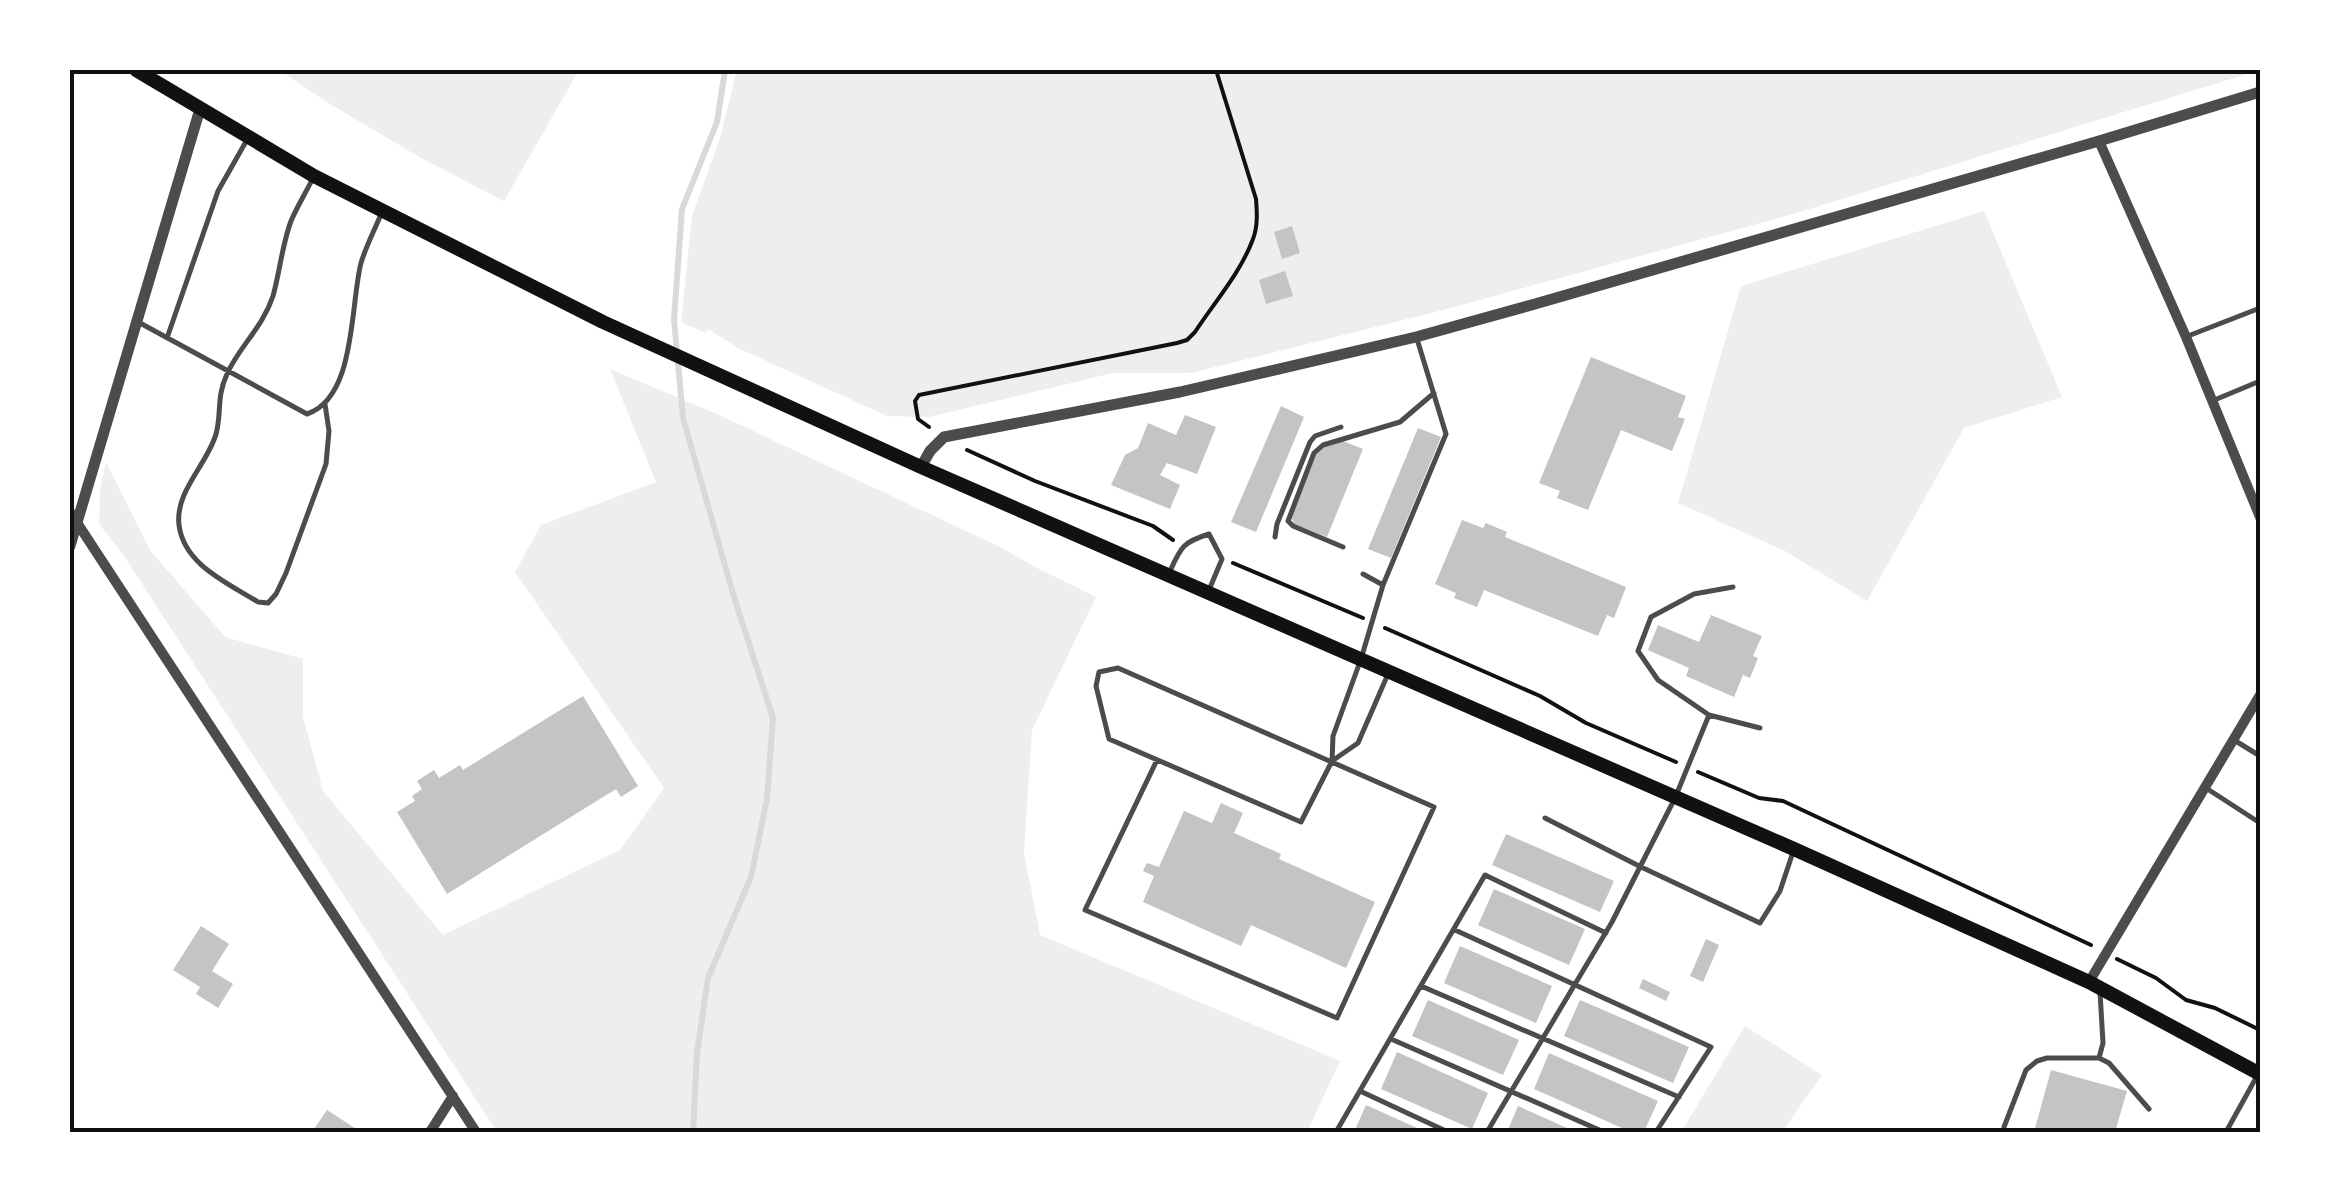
<svg xmlns="http://www.w3.org/2000/svg" width="2330" height="1202" font-family="'PT Sans',sans-serif">
  <style>
    .green { fill: #eee }
    .lines { fill: none; stroke-linecap: round; stroke-linejoin: round }
    .stream { stroke: #d9d9d9; stroke-width: 6 }
    .building { fill: #c4c4c4 }
    .path { stroke: #111; stroke-width: 4 }
    .service { stroke: #4c4c4c; stroke-width: 5 }
    .minor { stroke: #4c4c4c; stroke-width: 10 }
    .tertiary { stroke: #4c4c4c; stroke-width: 11 }
    .secondary { stroke: #111; stroke-width: 14 }
    .neatline { fill: none; stroke: #111; stroke-width: 4 }
  </style>
  <rect width="100%" height="100%" fill="#fff"/>
  <!-- green -->
  <path class="green" d="M279,70H579L504,201L421,158L325,101Z
    M737,70H2260L1790,215L1443,310L1191,373H1113L929,417L887,416L738,348L708,329L706,333L681,322L692,216L720,138Z
    M1984,211L2062,397L1964,428L1867,601L1785,551L1678,503L1741,286Z
    M610,369L717,414L1000,547L1037,568L1096,597L1032,730L1024,853L1040,935L1340,1061L1307,1132H497L124,556L99,524L100,490L106,462L150,550L225,637L303,659V717L323,791L443,935L620,850L664,788L515,572L541,525L656,482Z
    M1745,1026L1822,1075L1782,1132H1681Z"/>
  <g class="lines">
    <!-- stream -->
    <path class="stream" d="M693,1132L697,1053L708,978L751,877L767,799L773,718L734,597L683,418L674,319L682,209L717,122L725,70"/>
  </g>
  <!-- building -->
  <path class="building" d="M1292,226L1300,253L1282,259L1274,232Z
    M1285,271L1293,296L1266,304L1259,280Z
    M1591,357L1686,396L1678,417L1685,419L1672,451L1621,430L1588,510L1557,498L1560,491L1539,483Z
    M1281,406L1304,417L1256,532L1231,522Z
    M1185,415L1216,427L1197,474L1167,463L1160,475L1180,485L1170,509L1111,485L1125,455L1138,448L1148,423L1176,435Z
    M1418,428L1441,437L1391,558L1368,549Z
    M1343,441L1363,449L1327,537L1294,524L1290,515L1318,448Z
    M1462,520L1483,528L1486,523L1507,532L1505,537L1626,587L1614,618L1607,615L1598,636L1484,590L1477,607L1454,598L1456,593L1435,584Z
    M1711,615L1762,636L1753,656L1758,658L1750,678L1743,675L1734,697L1686,676L1689,668L1648,650L1658,625L1699,642Z
    M583,696L638,786L621,797L616,789L447,894L397,812L415,801L412,796L422,789L417,781L434,770L439,778L460,765L463,770Z
    M1221,803L1243,813L1234,833L1281,854L1279,859L1375,902L1346,968L1251,925L1241,946L1143,902L1154,876L1143,871L1147,863L1159,867L1184,811L1212,823Z
    M1506,834L1614,881L1600,912L1492,865Z
    M1494,889L1585,929L1569,965L1478,925Z
    M201,926L229,944L212,971L233,984L218,1008L196,994L200,987L173,970Z
    M1706,939L1719,945L1703,982L1690,976Z
    M1460,946L1552,986L1536,1023L1444,983Z
    M1643,979L1670,992L1666,1001L1639,988Z
    M1428,1000L1519,1040L1503,1075L1412,1036Z
    M1580,1000L1689,1047L1673,1083L1564,1036Z
    M1397,1052L1488,1093L1472,1129L1381,1089Z
    M1549,1053L1658,1101L1644,1132H1631L1534,1089Z
    M2051,1070L2127,1091L2115,1132H2034Z
    M1366,1105L1426,1132H1354Z
    M1518,1106L1576,1132H1507Z
    M327,1110L361,1132H312Z"/>
  <g class="lines">
    <!-- path -->
    <path class="path" d="M929,427L918,419L915,401L919,395L1177,343L1187,340L1195,332C1214,303 1241,272 1253,239C1258,226 1257,212 1256,199L1216,70
      M967,450L1035,481L1153,526L1173,540
      M1233,563L1363,618
      M1385,628L1540,696L1586,723L1676,762
      M1698,772L1759,798L1783,801L2091,945
      M2117,959L2156,978L2186,1000L2215,1008L2260,1030"/>
    <!-- service -->
    <path class="service" d="M312,180C305,194 297,207 291,221C282,245 280,271 273,296C262,329 240,345 227,374C216,398 222,412 216,434C207,465 175,491 179,525C184,565 228,583 258,602L268,603L276,594L286,573L326,464L329,431L325,404
      M140,323L307,414C356,398 350,306 361,263C366,246 375,229 382,212
      M2188,336L2260,308
      M167,338L218,191L248,138
      M2212,401L2260,381
      M1275,537L1277,524L1310,442L1315,436L1341,427
      M1343,547L1293,526L1288,521L1314,453L1323,445L1400,422L1434,393
      M1170,571C1181,547 1183,542 1209,534L1222,559L1209,590
      M1363,574L1383,585
      M1733,587L1694,594L1651,617L1638,651L1658,680L1709,715L1760,728
      M1388,674L1358,743L1332,761L1333,736L1361,659L1383,585L1446,434L1417,339
      M2234,740L2260,756
      M1157,760L1085,910L1337,1018L1434,807L1118,668L1099,672L1096,686L1109,739L1301,822L1332,761
      M2206,788L2260,823
      M1545,818L1639,866L1760,923L1780,891L1793,852
      M1455,930L1711,1047L1656,1132
      M1421,986L1679,1097
      M1391,1039L1604,1132
      M2099,1058L2103,1043L2100,992
      M1360,1091L1448,1132
      M2004,1127L2026,1070L2037,1061L2047,1058H2099L2109,1063L2149,1109
      M1336,1132L1485,875L1606,933
      M1487,1132L1612,922L1675,798L1709,715
      M2226,1132L2257,1076"/>
    <!-- minor -->
    <path class="minor" d="M2099,141L2186,337L2260,517
      M70,512L476,1132
      M2089,982L2260,695
      M430,1132L453,1096"/>
    <!-- tertiary -->
    <path class="tertiary" d="M921,467L930,451L944,437L1180,392L1416,337L1535,304L2099,141L2260,92
      M70,546L200,109"/>
    <!-- secondary -->
    <path class="secondary" d="M136,70L314,176L603,322L921,467L1794,849L2089,982L2260,1074"/>
  </g>
  <!-- border -->
  <rect width="2330" height="1202" fill="none" stroke="#ffffff" stroke-width="145"/>
  <rect x="72" y="72" width="2186" height="1058" class="neatline"/>
</svg>
